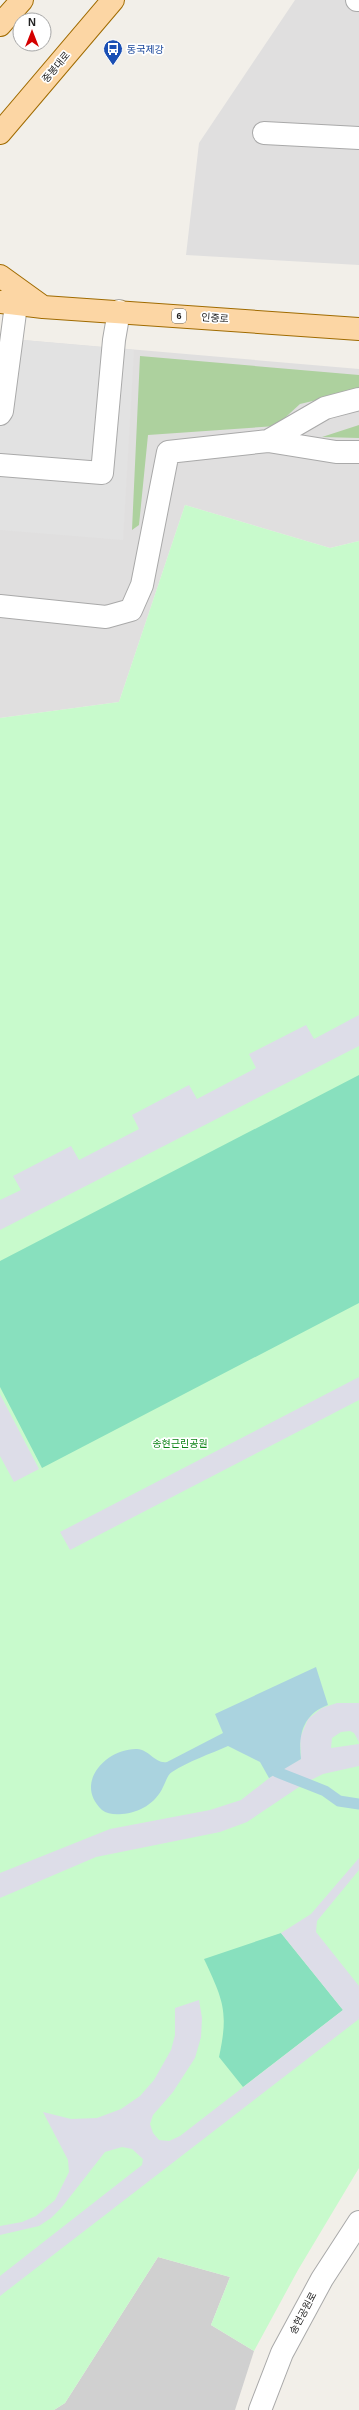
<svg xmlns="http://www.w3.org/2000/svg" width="359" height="2410" font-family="Helvetica,'Noto Sans KR',sans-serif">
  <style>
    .residential { fill: #e0dfdf }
    .religious { fill: #d0d0d0 }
    .forest { fill: #add19e }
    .park { fill: #c8facc }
    .pitch { fill: #88e0be }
    .parking { fill: #e2e2e2 }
    .plaza { fill: #dddde8 }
    .water { fill: #aad3df }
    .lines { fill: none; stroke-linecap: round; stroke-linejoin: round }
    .stream { stroke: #aad3df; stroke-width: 11 }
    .minor-casing { stroke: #a9a9a9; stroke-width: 24 }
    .major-casing { stroke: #a06b00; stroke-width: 24 }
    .minor { stroke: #fff; stroke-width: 22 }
    .major { stroke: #fcd6a4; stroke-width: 22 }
    .labels { text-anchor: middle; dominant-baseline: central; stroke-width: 3.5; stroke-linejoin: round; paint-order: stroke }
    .shield { fill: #fff; stroke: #646464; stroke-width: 1 }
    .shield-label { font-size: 9px; font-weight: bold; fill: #222 }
    .transit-label { font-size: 10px; fill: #164399; stroke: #fff; text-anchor: start }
    .street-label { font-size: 10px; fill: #222; stroke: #fff }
    .park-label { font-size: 10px; fill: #0c8416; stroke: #fff }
  </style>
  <rect width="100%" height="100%" fill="#f2efe9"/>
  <!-- residential -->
  <path class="residential" d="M295,0H359V265L186,255L199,143Z
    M0,338L359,369V541L330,548L185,505L119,702L0,718Z"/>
  <!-- religious -->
  <path class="religious" d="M158,2257L230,2277L211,2325L254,2351L235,2410H54L65,2403Z"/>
  <!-- forest -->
  <path class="forest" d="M140,356L359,375V390L300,404L276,426L148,435L139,525L132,530Z
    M359,425V438L322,437Z"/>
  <!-- park -->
  <path class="park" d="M185,505L330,548L359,541V2168L298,2270L254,2351L211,2325L230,2277L158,2257L65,2403L54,2410H0V718L119,702Z"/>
  <!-- pitch -->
  <path class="pitch" d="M359,1075V1303L42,1468L0,1387V1261Z
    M281,1933L343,2010L243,2087L219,2057C229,2011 223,2000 204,1959Z"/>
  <!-- parking -->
  <path class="parking" d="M0,338L134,350L123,540L0,530Z"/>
  <!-- plaza -->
  <path class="plaza" d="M359,1015V1046L0,1230V1200L21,1190L13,1176L71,1146L79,1160L139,1129L132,1115L189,1085L197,1099L256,1068L249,1054L306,1025L314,1039Z
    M359,1377V1400L70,1550L60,1532Z
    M0,1394L39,1469L14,1482L0,1456Z
    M337,1703H359V1742L354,1733L350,1731L341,1732L332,1738L331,1748L359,1744V1766L323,1774L305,1783L247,1822L220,1832L96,1857L0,1898V1873L110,1829L210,1810L241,1800L277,1772L301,1759L300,1738L308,1719L322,1708Z
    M359,1858V1870L317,1921L316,1932L359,1986V2019L0,2296V2276L142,2165L143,2159L132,2149L122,2147L105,2152L62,2207L51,2218L39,2226L0,2235V2226L22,2222L36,2216L55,2200L69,2172L68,2160L43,2112L71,2119L97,2118L121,2109L140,2096L154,2080L171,2050L175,2035V2008L199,2000L202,2018L201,2037L195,2058L173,2092L153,2115L150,2124L153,2133L159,2140L169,2141L180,2136L343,2010L281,1933L311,1914Z"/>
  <!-- water -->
  <path class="water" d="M316,1667L328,1705C303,1714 298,1735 301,1759L269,1778L260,1762L228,1746C210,1754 189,1761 172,1772C167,1775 166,1782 163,1787C156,1803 139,1813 122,1814C115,1815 107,1814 102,1810C73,1783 107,1748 137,1749C150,1750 155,1764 167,1762L223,1733L215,1714Z"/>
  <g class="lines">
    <!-- stream -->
    <path class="stream" d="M277,1772L325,1791L339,1801L359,1804"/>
    <defs>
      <path id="minor" d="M357,0H359
        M264,133L359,138
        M0,414L2,411L16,305
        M268,441L325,408L359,399
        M0,465L102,473L114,340L119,311
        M0,606L106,617L131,610L142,585L168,452L268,441L336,452H359
        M260,2410L282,2353L322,2279L359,2222"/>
      <path id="major" d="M0,25L22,0
        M0,133L113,0
        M0,276L43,307
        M0,302L43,307L359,329"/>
    </defs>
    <!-- minor casing -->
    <use href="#minor" class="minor-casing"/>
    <!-- major casing -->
    <use href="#major" class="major-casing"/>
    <!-- minor -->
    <use href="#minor" class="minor"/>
    <!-- major -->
    <use href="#major" class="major"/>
  </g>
  <!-- icons -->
  <defs>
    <symbol id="bus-pin" viewBox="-11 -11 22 30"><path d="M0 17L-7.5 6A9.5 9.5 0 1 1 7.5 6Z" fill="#1a4fb4" stroke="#fff"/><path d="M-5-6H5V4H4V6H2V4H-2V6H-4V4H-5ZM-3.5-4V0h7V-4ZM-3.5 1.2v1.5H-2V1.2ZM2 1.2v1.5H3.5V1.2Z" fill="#fff"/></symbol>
  </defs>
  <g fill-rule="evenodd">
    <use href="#bus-pin" x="102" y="38" width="22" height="30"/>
  </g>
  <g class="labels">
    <!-- shield labels -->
    <rect class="shield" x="172" y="309" width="14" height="14" rx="3"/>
    <g class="shield-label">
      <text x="179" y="316">6</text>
    </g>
    <!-- transit labels -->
    <g class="transit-label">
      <text x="127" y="49">동국제강</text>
    </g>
    <!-- street labels -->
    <g class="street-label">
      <text transform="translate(56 67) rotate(-50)">중봉대로</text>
      <text transform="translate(215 318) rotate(4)">인중로</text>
      <text transform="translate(303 2313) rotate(-62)">송현공원로</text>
    </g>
    <!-- park labels -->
    <g class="park-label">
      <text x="180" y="1443">송현근린공원</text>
    </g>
  </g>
  <!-- north arrow -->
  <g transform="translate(32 32)"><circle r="19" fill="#ffffff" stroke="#a7a7a7"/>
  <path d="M0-3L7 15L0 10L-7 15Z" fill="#d40000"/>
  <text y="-6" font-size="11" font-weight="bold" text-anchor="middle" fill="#222222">N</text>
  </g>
</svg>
